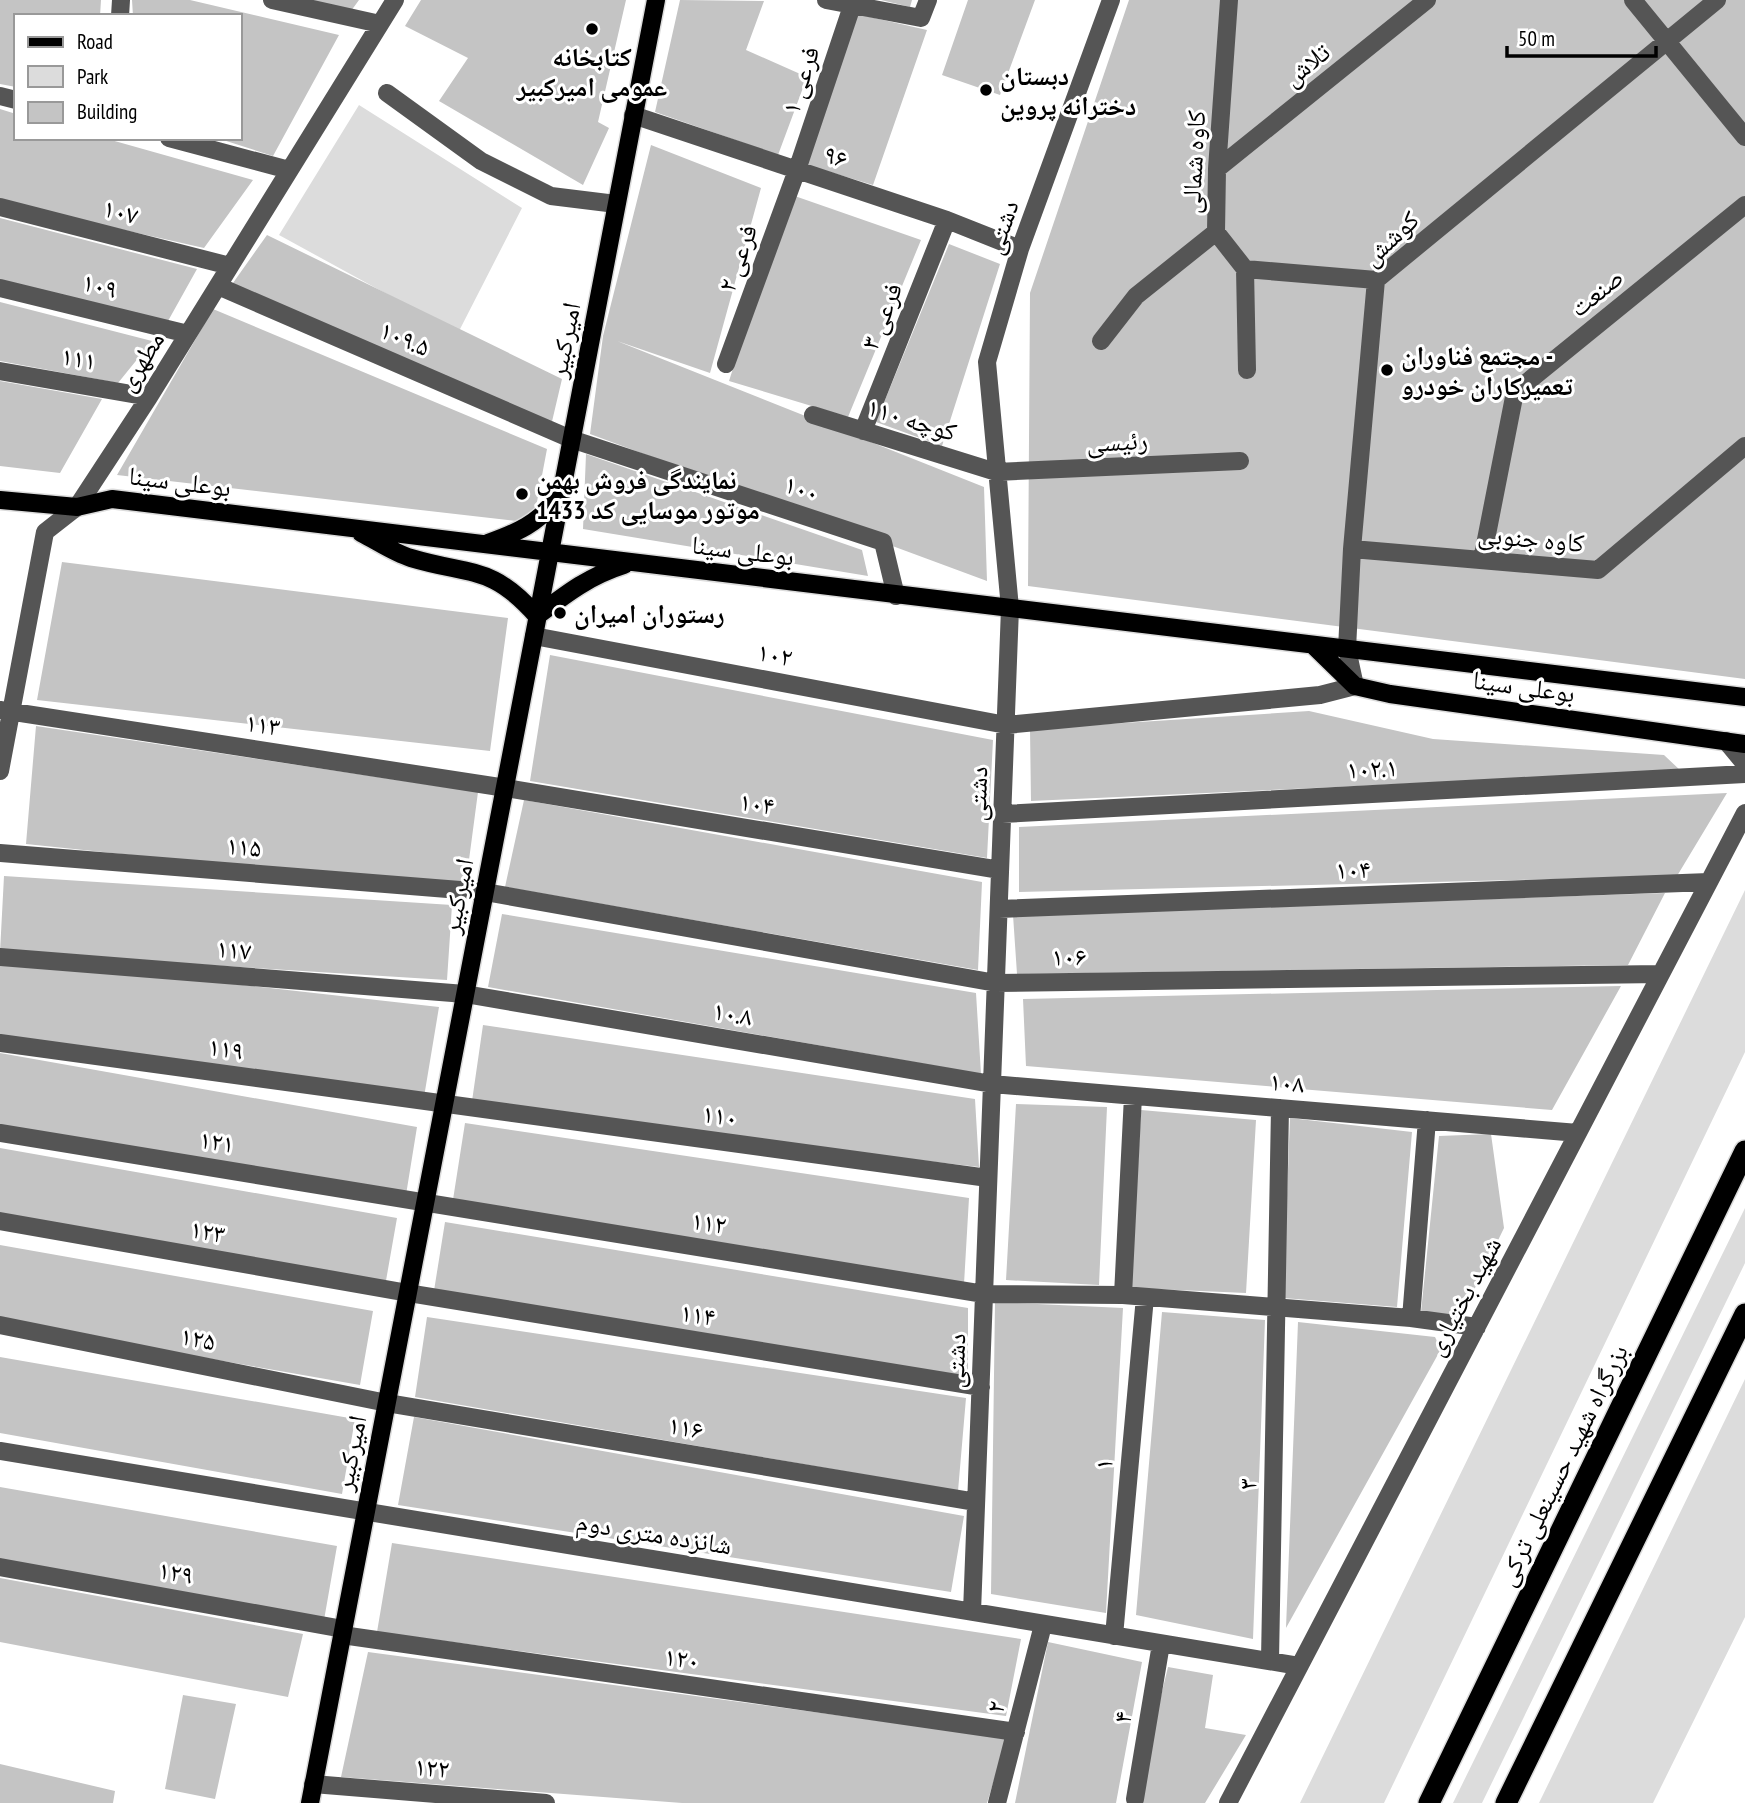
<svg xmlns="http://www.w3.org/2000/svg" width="1745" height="1803" font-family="'PT Sans Narrow','Noto Naskh Arabic',sans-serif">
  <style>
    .green { fill: #dcdcdc }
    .building { fill: #c4c4c4 }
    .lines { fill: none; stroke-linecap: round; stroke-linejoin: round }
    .major-casing { stroke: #dbdbdb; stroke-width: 21 }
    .highway-casing { stroke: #dbdbdb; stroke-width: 24 }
    .minor { stroke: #555; stroke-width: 18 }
    .major { stroke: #000; stroke-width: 18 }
    .highway { stroke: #000; stroke-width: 21 }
    .poi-dot { fill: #000; stroke: #fff; stroke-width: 2.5 }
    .labels { text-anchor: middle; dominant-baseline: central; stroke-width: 6; stroke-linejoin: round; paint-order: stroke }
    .poi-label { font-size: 26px; font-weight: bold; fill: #000; stroke: #fff; text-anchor: start }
    .street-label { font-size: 26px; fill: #000; stroke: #fff }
  </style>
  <rect width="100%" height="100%" fill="#fff"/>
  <!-- green -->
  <path class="green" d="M359,105L522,208L458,333L279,235Z
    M1745,890V1052L1384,1803H1300Z
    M1745,1208V1263L1482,1803H1453Z
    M1745,1379V1617L1653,1803H1539Z"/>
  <!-- building -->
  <path class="building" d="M0,0H101L100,16H16V87L0,84Z
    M132,0H190L339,35L273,156L220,139L240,138V16H133Z
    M311,0H359L351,11Z
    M421,0H626L598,122L609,128L583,185L439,101L468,58L405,26Z
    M680,0L764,1L746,50L807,77L778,155L655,112Z
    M881,0H912L910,7Z
    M968,0H1035L1000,95L942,75Z
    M1129,0H1745V679L1028,586L1030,293Z
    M857,14L927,30L873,185L807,165Z
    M0,109L16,114V138H104L253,180L204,248L0,202Z
    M651,145L761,188L710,373L617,341L984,487L987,581L590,434L603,336Z
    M789,194L921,240L848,417L729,381Z
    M0,218L197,269L168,321L0,284Z
    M267,235L562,379L550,430L228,290Z
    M949,244L1000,264L942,446L876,422Z
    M0,302L152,341L118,383L0,361Z
    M213,309L547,449L533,523L117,475Z
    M0,381L102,399L60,473L0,466Z
    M586,454L862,550L868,576L583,529Z
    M62,562L508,618L490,751L37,700Z
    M550,655L993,740L987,858L530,781Z
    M1309,711L1433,739L1664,755L1681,771L1031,801L1030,729Z
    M36,726L478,792L465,890L26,844Z
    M1727,793L1677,876L1019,892V827Z
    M524,800L982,882L978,970L505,887Z
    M4,876L452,905L447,980L0,952Z
    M1665,893L1628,965L1017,974L1013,915Z
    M502,914L976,993L981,1074L488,987Z
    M0,958L439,1007L422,1109L0,1035Z
    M1621,986L1552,1110L1026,1066L1023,999Z
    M483,1025L975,1099L979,1167L471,1108Z
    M0,1053L417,1127L405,1201L0,1130Z
    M1016,1104L1107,1107L1099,1285L1006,1280Z
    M1141,1110L1256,1120L1246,1293L1131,1288Z
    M1290,1118L1412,1132L1397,1307L1283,1298Z
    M465,1123L969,1198L964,1284L452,1206Z
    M1491,1134L1504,1228L1461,1317L1421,1312L1439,1136Z
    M0,1148L397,1218L384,1292L0,1225Z
    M445,1222L968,1308V1376L433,1297Z
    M0,1245L373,1311L360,1385L0,1322Z
    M995,1302L1123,1308L1106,1613L991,1594Z
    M1162,1312L1265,1320L1253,1639L1136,1615Z
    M427,1317L966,1398L958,1491L415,1397Z
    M1298,1322L1435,1337L1441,1349L1286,1628Z
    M0,1357L355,1419L342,1494L0,1433Z
    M414,1417L964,1516L951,1592L398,1505Z
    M0,1487L337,1546L324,1620L0,1563Z
    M392,1543L1021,1639L1006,1716L377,1632Z
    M0,1578L303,1634L288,1697L0,1642Z
    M1048,1642L1142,1662L1116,1803H1015Z
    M368,1652L1007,1738L987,1803H682L341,1777Z
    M1168,1667L1213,1675L1205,1728L1246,1735L1205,1803H1135Z
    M183,1695L236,1704L215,1799L165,1789Z
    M0,1764L115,1791L113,1803H0Z"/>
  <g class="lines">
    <defs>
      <path id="major" d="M0,500L77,507L112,499L1745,697
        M361,533C377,541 394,553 411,558C471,576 491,564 537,616C566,594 589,576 624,565
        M488,543C519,532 536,524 558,499
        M1313,645L1355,686L1390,694L1745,744
        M310,1803L656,0"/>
      <path id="highway" d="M1429,1803L1745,1151
        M1506,1803L1745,1314"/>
    </defs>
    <!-- major casing -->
    <use href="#major" class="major-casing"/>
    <!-- highway casing -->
    <use href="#highway" class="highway-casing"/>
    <!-- minor -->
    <path class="minor" d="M272,0L380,24
      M826,0L921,18L928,0
      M1229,0L1217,169L1216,232L1245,269L1376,280
      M1633,0L1745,137
      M120,16L121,0
      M387,93L481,161L551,196L616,204
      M0,96L16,100
      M633,115L947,220L1020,249
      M169,138L289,170
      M1217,169L1427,0
      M0,207L230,266
      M1245,269L1247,370
      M218,286L571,439L883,542L896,596
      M0,288L188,334
      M1101,341L1136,296L1216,232
      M726,364L797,170L852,6
      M0,371L149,397
      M813,415L996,472L1240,461
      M863,431L947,220
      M1352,549L1598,570L1745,446
      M1482,560L1515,392L1745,205
      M534,636L1006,725L1320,695L1355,686L1347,649L1352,549L1376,280L1717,0
      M0,710L506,788L1000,870
      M1726,741L1745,764
      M0,771L45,532L77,507L149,397L395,0
      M1002,814L1745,774
      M0,853L485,892L996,983L1661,974
      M999,909L1709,882
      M0,957L465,994L992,1084L1578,1133
      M0,1043L988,1178
      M0,1133L984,1294L1123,1295L1411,1318L1477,1327
      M0,1221L408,1293L981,1387
      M1123,1295L1133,1096
      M1411,1318L1427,1120
      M0,1325L387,1403L976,1502
      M0,1451L1299,1666
      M0,1567L343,1629
      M972,1612L1010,608L987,362L1020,249L1111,0
      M342,1635L1016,1732
      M1114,1636L1145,1297
      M1270,1660L1280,1108
      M313,1784L546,1803
      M1135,1799L1161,1644
      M997,1803L1043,1625
      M1228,1803L1745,813"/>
    <!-- major -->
    <use href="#major" class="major"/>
    <!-- highway -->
    <use href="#highway" class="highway"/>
  </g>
  <!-- markers -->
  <g class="poi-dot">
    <circle cx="592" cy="29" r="7"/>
    <circle cx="986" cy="90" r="7"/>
    <circle cx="1387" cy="370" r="7"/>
    <circle cx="522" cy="494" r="7"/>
    <circle cx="560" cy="613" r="7"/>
  </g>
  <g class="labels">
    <!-- poi labels -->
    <g class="poi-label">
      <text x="592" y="56" text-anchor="middle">کتابخانه<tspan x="592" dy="30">عمومی امیرکبیر</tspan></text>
      <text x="1000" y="75">دبستان<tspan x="1000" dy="30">دخترانه پروین</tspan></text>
      <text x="1401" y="355">مجتمع فناوران -<tspan x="1401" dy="30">تعمیرکاران خودرو</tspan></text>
      <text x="536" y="479">نمایندگی فروش بهمن<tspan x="536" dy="30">موتور موسایی کد 1433</tspan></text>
      <text x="574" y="613">رستوران امیران</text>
    </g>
    <!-- street labels -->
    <g class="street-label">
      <text transform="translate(1306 64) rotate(-39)">تلاش</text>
      <text transform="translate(800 80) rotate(-72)">فرعی ۱</text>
      <text transform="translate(836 156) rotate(18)">۹۶</text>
      <text transform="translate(1193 162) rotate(-87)">کاوه شمالی</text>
      <text transform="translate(121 211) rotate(15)">۱۰۷</text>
      <text transform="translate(1001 227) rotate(-71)">دشتی</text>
      <text transform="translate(1390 238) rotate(-43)">کوشش</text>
      <text transform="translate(737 258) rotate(-70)">فرعی ۲</text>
      <text transform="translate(100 285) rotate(14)">۱۰۹</text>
      <text transform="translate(1596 292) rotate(-39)">صنعت</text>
      <text transform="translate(881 316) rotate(-68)">فرعی ۳</text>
      <text transform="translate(405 338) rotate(23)">۱۰۹.۵</text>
      <text transform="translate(564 340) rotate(-79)">امیرکبیر</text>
      <text transform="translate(79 358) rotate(10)">۱۱۱</text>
      <text transform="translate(140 361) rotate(-58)">مطهری</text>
      <text transform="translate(912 419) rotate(17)">کوچه ۱۱۰</text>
      <text transform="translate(1117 441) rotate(-3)">رئیسی</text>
      <text transform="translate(180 481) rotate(7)">بوعلی سینا</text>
      <text transform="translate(802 488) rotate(18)">۱۰۰</text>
      <text transform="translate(1531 538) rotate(5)">کاوه جنوبی</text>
      <text transform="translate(743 550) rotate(7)">بوعلی سینا</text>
      <text transform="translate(775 654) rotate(11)">۱۰۲</text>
      <text transform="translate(1524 686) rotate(8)">بوعلی سینا</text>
      <text transform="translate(263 724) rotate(9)">۱۱۳</text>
      <text transform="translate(1372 768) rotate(-3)">۱۰۲.۱</text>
      <text transform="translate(977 794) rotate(-88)">دشتی</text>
      <text transform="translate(757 803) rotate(9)">۱۰۴</text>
      <text transform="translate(244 846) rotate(5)">۱۱۵</text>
      <text transform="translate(1353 869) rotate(-2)">۱۰۴</text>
      <text transform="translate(457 896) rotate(-79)">امیرکبیر</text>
      <text transform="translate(234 949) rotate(5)">۱۱۷</text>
      <text transform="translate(1069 956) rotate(-1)">۱۰۶</text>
      <text transform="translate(733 1013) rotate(10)">۱۰.۸</text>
      <text transform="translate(226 1048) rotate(8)">۱۱۹</text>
      <text transform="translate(1287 1082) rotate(5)">۱۰۸</text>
      <text transform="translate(720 1115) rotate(8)">۱۱۰</text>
      <text transform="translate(217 1141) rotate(9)">۱۲۱</text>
      <text transform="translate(709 1222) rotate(9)">۱۱۲</text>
      <text transform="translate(208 1231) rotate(10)">۱۲۳</text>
      <text transform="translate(1463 1296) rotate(-62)">شهید بختیاری</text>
      <text transform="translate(698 1314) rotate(9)">۱۱۴</text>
      <text transform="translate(198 1338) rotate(11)">۱۲۵</text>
      <text transform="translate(955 1361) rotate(-88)">دشتی</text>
      <text transform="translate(686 1427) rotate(10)">۱۱۶</text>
      <text transform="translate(350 1453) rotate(-79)">امیرکبیر</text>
      <text transform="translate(1103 1464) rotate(-85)">۱</text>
      <text transform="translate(1562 1465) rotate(-64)">بزرگراه شهید حسینعلی ترکی</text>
      <text transform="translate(1247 1484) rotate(-89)">۳</text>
      <text transform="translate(654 1533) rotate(9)">شانزده متری دوم</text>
      <text transform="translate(176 1572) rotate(10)">۱۲۹</text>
      <text transform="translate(682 1658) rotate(8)">۱۲۰</text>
      <text transform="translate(995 1707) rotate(-76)">۲</text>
      <text transform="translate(1122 1717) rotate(-80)">۴</text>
      <text transform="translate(432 1767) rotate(5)">۱۲۲</text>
    </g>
  </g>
  <!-- legend -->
  <rect x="14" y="14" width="228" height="126" fill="#ffffff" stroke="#999999" stroke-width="2"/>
  <rect x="28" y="37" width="35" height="10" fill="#000000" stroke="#999999" stroke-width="2"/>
  <text x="77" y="49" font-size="21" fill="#000000">Road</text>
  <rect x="28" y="66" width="35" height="21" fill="#dcdcdc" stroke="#999999" stroke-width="2"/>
  <text x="77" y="84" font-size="21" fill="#000000">Park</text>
  <rect x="28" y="102" width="35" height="21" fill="#c4c4c4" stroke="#999999" stroke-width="2"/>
  <text x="77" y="119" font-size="21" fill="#000000">Building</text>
  <!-- scale -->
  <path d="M1507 46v10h149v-10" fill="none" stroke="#000000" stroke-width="3.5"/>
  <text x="1518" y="46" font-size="21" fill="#000000" stroke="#ffffff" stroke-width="5" paint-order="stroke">50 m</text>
</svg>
